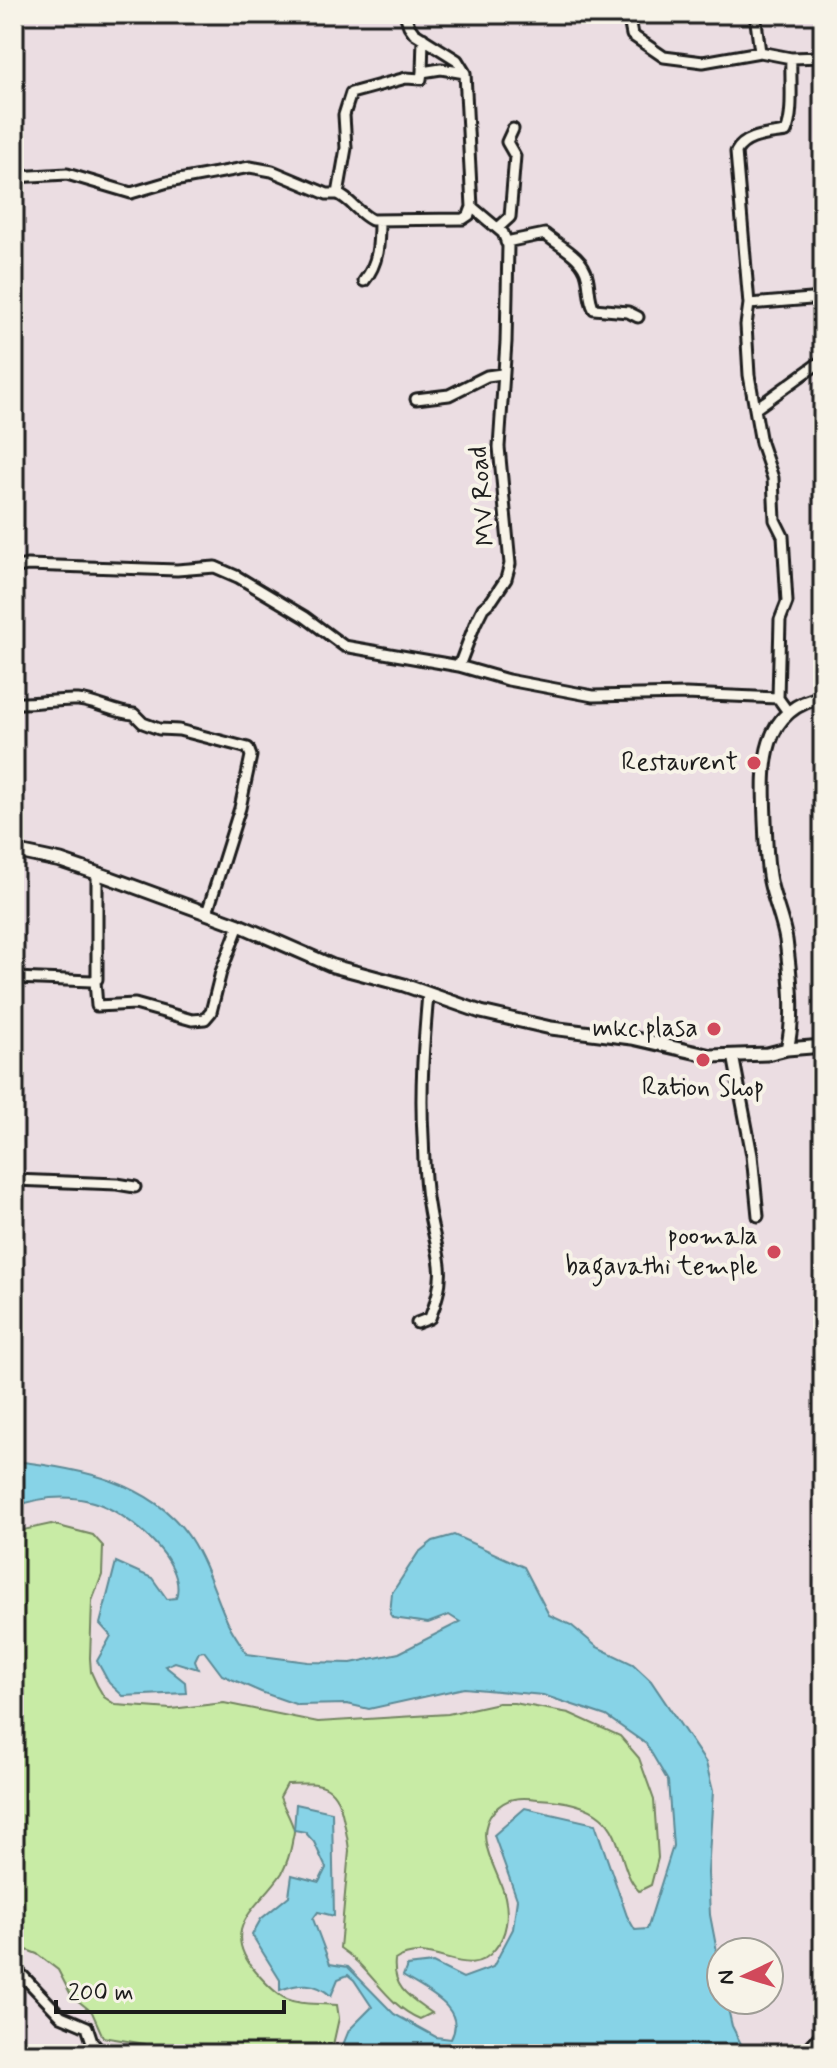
<svg xmlns="http://www.w3.org/2000/svg" width="837" height="2068" font-family="Mynerve,sans-serif">
  <style>
    .green { fill: #c8eba5; stroke: #728460; stroke-width: 2 }
    .water { fill: #87d3e7; stroke: #5c8a96; stroke-width: 2 }
    .lines { fill: none; stroke-linecap: round; stroke-linejoin: round }
    .minor-casing { stroke: #1c1c1c; stroke-width: 15 }
    .major-casing { stroke: #1c1c1c; stroke-width: 17 }
    .minor { stroke: #f7f3e8; stroke-width: 9 }
    .major { stroke: #f7f3e8; stroke-width: 11 }
    .poi-dot { fill: #d1495b; stroke: #f7f3e8; stroke-width: 3 }
    .labels { text-anchor: middle; dominant-baseline: central; stroke-width: 8; stroke-linejoin: round; paint-order: stroke }
    .street-label { font-size: 26px; fill: #1c1c1c; stroke: #f7f3e8 }
    .poi-label { font-size: 26px; fill: #1c1c1c; stroke: #f7f3e8; text-anchor: end }
  </style>
  <rect width="100%" height="100%" fill="#ebdde2"/>
  <filter id="ink" filterUnits="userSpaceOnUse"><feTurbulence type="fractalNoise" baseFrequency=".0125" numOctaves="2"/><feDisplacementMap in="SourceGraphic" scale="16" xChannelSelector="R" yChannelSelector="G"/><feConvolveMatrix kernelMatrix="1 2 1 2 8 2 1 2 1" color-interpolation-filters="sRGB"/></filter>
  <g filter="url(#ink)">
    <!-- green -->
    <path class="green" d="M51,1524L93,1535L103,1546L102,1575L92,1601L90,1658L91,1672L97,1685L104,1697L116,1705L171,1709L224,1703L318,1722L448,1714L498,1703H514L569,1713L620,1736L639,1758L654,1800L658,1858L651,1885L639,1891C619,1871 624,1836 601,1817C585,1803 559,1800 538,1799C520,1797 506,1797 494,1811C471,1836 499,1871 505,1897C509,1915 507,1935 495,1949C468,1985 431,1936 395,1960C392,1989 411,1998 432,2013L420,2019C386,2005 371,1968 340,1948L349,1851C348,1838 345,1826 342,1813C334,1780 317,1783 287,1784L280,1797C283,1806 293,1823 294,1831C294,1835 292,1839 292,1843C290,1854 287,1863 282,1873C259,1908 217,1927 256,1972C287,2008 293,2002 337,2005L339,2018L331,2054H154L145,2044L103,2037L92,2012L71,1995L58,1970L37,1954L14,1945V1532Z"/>
    <!-- water -->
    <path class="water" d="M14,1461C77,1468 152,1481 190,1538C207,1564 215,1595 228,1623C233,1633 241,1644 247,1654L308,1662L351,1663L399,1653L460,1622L449,1615L428,1623L393,1618L390,1614L392,1593L418,1553L433,1541L454,1535L524,1567L549,1615L571,1625L597,1647L633,1664L651,1681L706,1763L713,1791L708,1873L710,1915L721,1972V2000H726L732,2026L746,2054H357L355,2047L341,2050L349,2030L372,2007L354,1980L348,1975L338,1979L331,1996C314,1981 300,1983 280,1990V1980L252,1935L261,1919L289,1896L292,1875L319,1882L326,1868L314,1842L305,1832L294,1830L296,1804L332,1812L334,1916L318,1912L313,1919L330,1964L348,1967L394,2014L436,2037L451,2039C468,2007 423,1990 403,1976L407,1966L433,1963L463,1978L493,1967L513,1929L517,1899L494,1835L525,1808L595,1824L627,1916L635,1930L647,1929L673,1846L668,1781L646,1744L606,1716L543,1695L464,1688L369,1709L347,1704L298,1705L261,1692L222,1675L204,1651L199,1652L195,1660L198,1669L175,1662L165,1666L185,1682L186,1693L123,1696L109,1683L97,1661L111,1636L100,1624L116,1562L152,1578L167,1599L176,1598C188,1561 126,1511 93,1502C66,1494 40,1497 14,1507Z"/>
    <g class="lines">
      <defs>
        <path id="minor" d="M405,14L409,26L414,33L457,60L465,73L472,207L503,233L508,246L506,342L499,447L510,564L506,579L492,600L483,608L475,624L459,666L508,680L593,696L686,694L778,698L788,712
          M628,14L632,35L664,57L703,62L760,52L791,58C790,79 794,115 786,132C769,135 745,135 736,152L749,304L746,325L749,375L761,443L773,478L775,520L783,536L787,602L780,620L778,698
          M755,14L760,52
          M791,58L823,57
          M422,72L423,38
          M14,177L67,174L131,193L168,182L250,167L272,171L327,194H338L346,148L344,115L351,93L406,78L421,79L422,72L441,69L465,73
          M338,194C351,200 358,213 372,220L463,219L469,215L472,207
          M498,228L510,217L515,156L507,142L513,129
          M506,242L545,234C559,246 583,256 587,276C590,287 588,298 594,309L628,312L638,317
          M364,281C379,263 379,243 379,220
          M749,304L823,298
          M416,399L449,395L487,376L502,374
          M755,409L823,360
          M14,568L27,565L177,570L215,567L238,577L305,617L344,646L459,666
          M14,703C35,704 57,699 78,700C98,702 114,713 134,714L143,723L159,729L179,730L248,748L251,756L240,808L207,913
          M14,978L92,981L97,979V873
          M95,981L97,1006L135,1004L192,1020L205,1019L211,1012L221,972L239,925
          M733,1055L752,1155L758,1216
          M14,1180L117,1184L135,1187
          M417,1323L430,1318C451,1265 435,1254 428,1204C424,1182 424,1158 423,1136C420,1088 424,1041 428,994
          M14,1970L23,1976L61,2016L87,2027L92,2042L99,2050L136,2051L142,2054"/>
        <path id="major" d="M14,851L61,861L108,877L239,925L333,966L404,985L481,1012L551,1028L632,1038L711,1056L767,1054L787,1049L823,1046
          M787,1049C796,1015 790,974 786,940C783,920 774,901 770,881C766,861 766,840 765,820C763,769 759,709 823,697
          M805,2054L823,2033"/>
      </defs>
      <!-- minor casing -->
      <use href="#minor" class="minor-casing"/>
      <!-- major casing -->
      <use href="#major" class="major-casing"/>
      <!-- minor -->
      <use href="#minor" class="minor"/>
      <!-- major -->
      <use href="#major" class="major"/>
    </g>
  </g>
  <!-- markers -->
  <g class="poi-dot">
    <circle cx="754" cy="763" r="8"/>
    <circle cx="714" cy="1029" r="8"/>
    <circle cx="703" cy="1060" r="8"/>
    <circle cx="774" cy="1252" r="8"/>
  </g>
  <g class="labels">
    <!-- street labels -->
    <g class="street-label">
      <text transform="translate(483 496) rotate(-95)">MV Road</text>
    </g>
    <!-- poi labels -->
    <g class="poi-label">
      <text x="738" y="763">Restaurent</text>
      <text x="698" y="1029">mkc plasa</text>
      <text x="703" y="1088" text-anchor="middle">Ration Shop</text>
      <text x="758" y="1237">poomala<tspan x="758" dy="30">bagavathi temple</tspan></text>
    </g>
  </g>
  <!-- margin -->
  <rect width="837" height="2068" fill="none" stroke="#f7f3e8" stroke-width="48"/>
  <rect x="24" y="24" width="789" height="2020" fill="none" stroke="#1c1c1c" stroke-width="3" filter="url(#ink)"/>
  <!-- north arrow -->
  <g transform="translate(745 1976) rotate(266)"><circle r="38" fill="#f7f3e8" stroke="#9f9d96" stroke-width="2"/>
  <path d="M0-6L14 30L0 20L-14 30Z" fill="#d1495b"/>
  <text y="-12" font-size="22" font-weight="bold" text-anchor="middle" fill="#1c1c1c">N</text>
  </g>
  <!-- scale -->
  <path d="M56 2000v12h228v-12" fill="none" stroke="#1c1c1c" stroke-width="4"/>
  <text x="68" y="2000" font-size="24" fill="#1c1c1c" stroke="#f7f3e8" stroke-width="6" paint-order="stroke">200 m</text>
</svg>
